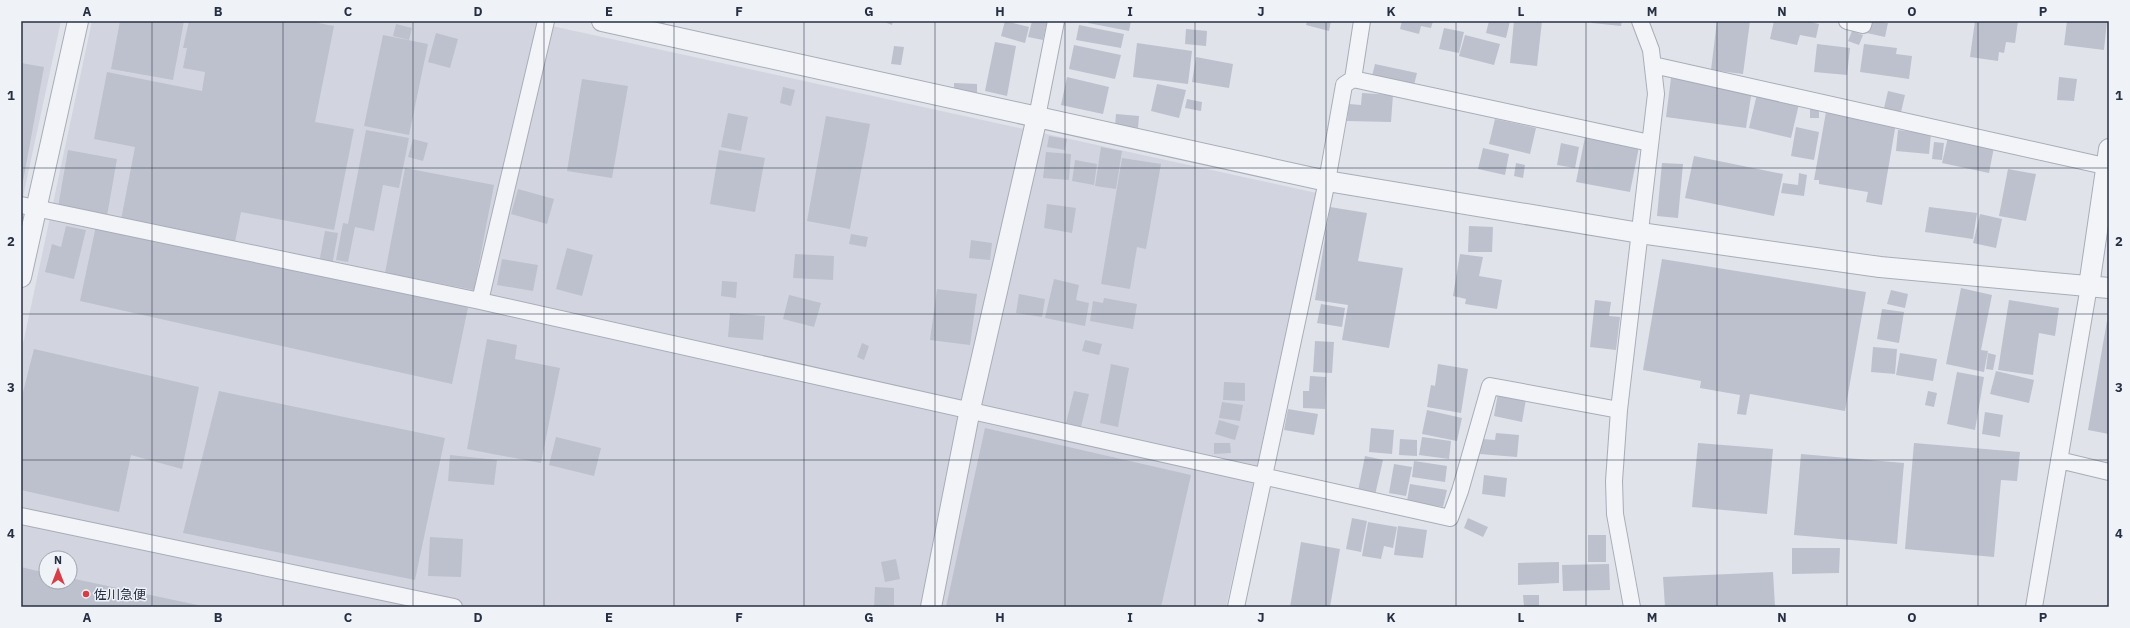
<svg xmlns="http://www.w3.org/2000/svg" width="2130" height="628" font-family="'IBM Plex Sans','Noto Sans JP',sans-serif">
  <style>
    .built { fill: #d2d5df; fill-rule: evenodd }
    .building { fill: #bdc1cd }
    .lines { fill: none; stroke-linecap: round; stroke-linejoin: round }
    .minor-casing { stroke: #a8adb8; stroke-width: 18 }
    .tertiary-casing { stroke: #a8adb8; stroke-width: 22 }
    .minor { stroke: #f3f4f8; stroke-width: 16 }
    .tertiary { stroke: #f3f4f8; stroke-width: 20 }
    .grid { fill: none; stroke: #272f42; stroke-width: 1; stroke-opacity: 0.55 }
    .poi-dot { fill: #d53e47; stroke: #eff2f7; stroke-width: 1.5 }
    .labels { text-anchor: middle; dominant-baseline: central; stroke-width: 3; stroke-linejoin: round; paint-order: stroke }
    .poi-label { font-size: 13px; fill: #272f42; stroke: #eff2f7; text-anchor: start }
    .neatline { fill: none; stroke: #272f42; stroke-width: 1.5 }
    .grid-label { font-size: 13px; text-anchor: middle; font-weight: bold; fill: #272f42 }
  </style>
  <rect width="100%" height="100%" fill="#e0e3ea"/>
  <!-- built -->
  <path class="built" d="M21,21H61L21,206Z
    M92,21H529L1317,193L1226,607H21V353ZM46,558H70V582H46Z"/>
  <!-- building -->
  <path class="building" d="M120,21H184L173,80L111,69Z
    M189,21H308L334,26L315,122L354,129L334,230L241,212L235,242L121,220L135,147L94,139L107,72L202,91L205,72L183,68L187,48H183Z
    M648,21H665L664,26L648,23Z
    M882,21H893L892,25Z
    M1005,21L1029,27L1025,43L1001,36Z
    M1032,21H1047L1043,40L1028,37Z
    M1088,21H1131L1129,31L1088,23Z
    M1307,21H1331L1329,31L1306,25Z
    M1402,21H1433L1431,28L1421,26L1419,34L1400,29Z
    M1489,21H1510L1506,38L1486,33Z
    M1514,21H1542L1537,66L1510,63Z
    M1592,21H1622L1621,26L1592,23Z
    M1717,21H1750L1743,74L1711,70Z
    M1774,21H1805L1819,24L1816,38L1800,35L1797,45L1770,39Z
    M1870,21L1888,23L1885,37L1867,33Z
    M1975,21H2018L2015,43L2006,42L2004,53L1999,52L1998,61L1970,57Z
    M2067,21H2107L2104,50L2064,45Z
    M396,24L412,28L409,40L393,36Z
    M1079,25L1124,34L1121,48L1076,40Z
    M1444,28L1464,32L1459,53L1439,49Z
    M1186,29L1207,31L1206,46L1185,44Z
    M1852,31L1863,35L1859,45L1848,41Z
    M436,33L458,39L450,68L428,62Z
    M383,35L428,44L409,135L364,126Z
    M1465,35L1500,44L1494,65L1459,56Z
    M995,42L1016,46L1007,96L985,91Z
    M1137,43L1192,51L1188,84L1133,77Z
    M1817,44L1850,48L1847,75L1814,72Z
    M1864,44L1897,48L1896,54L1912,56L1909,79L1860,72Z
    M1074,45L1121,55L1115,79L1069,69Z
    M894,46L904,47L901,65L891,64Z
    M1196,57L1233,64L1229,88L1192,82Z
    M21,63L44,67L22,187H21Z
    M1375,64L1417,73L1413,89L1371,80Z
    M1067,77L1109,87L1103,114L1061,105Z
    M2059,77L2077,79L2074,101L2057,100Z
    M1671,78L1752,90L1746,128L1666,117Z
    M582,79L628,86L612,178L567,171Z
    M954,83L977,84V93L954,92Z
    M1157,84L1186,90L1179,118L1151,111Z
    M783,87L795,90L791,106L780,103Z
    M1888,91L1905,95L1901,112L1884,108Z
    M1362,93L1393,95L1391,122L1347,121L1349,104L1361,105Z
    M1757,94L1799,104L1791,138L1749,128Z
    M1187,99L1202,102L1201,111L1185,108Z
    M1810,107H1819V118H1810Z
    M1826,112L1896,123L1882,205L1866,202L1868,192L1819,184V180H1814Z
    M728,113L748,117L741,151L721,147Z
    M1116,114L1139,116L1138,128L1115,126Z
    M826,116L870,124L850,229L807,221Z
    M1495,119L1536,128L1530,154L1489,144Z
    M1796,127L1819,132L1814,160L1791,156Z
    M366,130L409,138L399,188L383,185L374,231L355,227L348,262L336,260L343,223L348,224Z
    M1898,130L1931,134L1929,154L1896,151Z
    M1049,136L1067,139L1065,150L1047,147Z
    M1585,137L1639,147L1630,192L1576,182Z
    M1948,137L1994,147L1989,173L1942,163Z
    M413,139L428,143L423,161L408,157Z
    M1934,142L1944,143L1942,160L1932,159Z
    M1561,143L1579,147L1575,168L1557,165Z
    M1101,147L1122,151L1116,189L1095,186Z
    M1483,148L1509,154L1505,175L1478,169Z
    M68,150L117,159L107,216L58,207Z
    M719,150L765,158L755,212L710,204Z
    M1046,152L1071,154L1069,180L1043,178Z
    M1694,156L1783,174L1774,216L1685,198Z
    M1122,158L1161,164L1146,249L1137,247L1130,289L1101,284Z
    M1075,160L1097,164L1094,185L1072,181Z
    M1516,163L1525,165L1523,178L1514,176Z
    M1662,163L1683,164L1678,218L1657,216Z
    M405,168L494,185L474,290L385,273Z
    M2008,169L2036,174L2026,221L1999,216Z
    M1799,173L1807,175L1804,196L1781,193L1783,183L1798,185Z
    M518,189L554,199L547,224L511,214Z
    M1047,204L1076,208L1072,233L1044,228Z
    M1330,207L1367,213L1358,261L1403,268L1389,348L1342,340L1348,305L1315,300Z
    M1929,207L1977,213L1973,239L1925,232Z
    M1980,214L2002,219L1996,248L1973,243Z
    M97,221L469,303L452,384L80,301Z
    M66,226L86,230L74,279L45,272L52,244L61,247Z
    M1469,226L1493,227L1492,252H1468Z
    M325,231L338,233L332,266L319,263Z
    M851,234L868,237L866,247L849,244Z
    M971,240L992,243L990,260L969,258Z
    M567,248L593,255L582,296L556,289Z
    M795,254L834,256L833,280L793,278Z
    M1460,254L1483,257L1479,276L1502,280L1497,309L1465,304L1466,299L1453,296Z
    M502,259L538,265L533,291L497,285Z
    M1662,259L1866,292L1845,411L1750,394L1746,415L1737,414L1740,395L1700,388L1701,381L1643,370Z
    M1054,279L1079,285L1076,300L1089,303L1085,326L1045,318Z
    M722,281L737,282L736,298L721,296Z
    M1961,288L1992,295L1981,350L1988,351L1984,372L1946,364Z
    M937,289L977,294L970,345L930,340Z
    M1891,290L1908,294L1905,308L1887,304Z
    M1019,294L1045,299L1042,317L1016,313Z
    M789,295L821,303L814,327L783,319Z
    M1104,298L1137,304L1133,329L1090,321L1093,301L1103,303Z
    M1595,300L1611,302L1609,316L1620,317L1616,350L1590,347Z
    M2009,300L2059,308L2055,336L2039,333L2033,375L1998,370Z
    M1321,304L1345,308L1342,327L1317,323Z
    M1882,309L1904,312L1899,343L1877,339Z
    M730,313L765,316L763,340L728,337Z
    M2107,321L2109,322V434L2088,430Z
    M487,339L517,345L515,359L560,368L541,463L467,449Z
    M1085,340L1102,344L1099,355L1082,351Z
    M1315,341L1334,342L1332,373L1313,372Z
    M862,343L869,346L864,360L857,357Z
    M1873,347L1897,349L1895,374L1871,372Z
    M34,349L199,387L182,469L131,455L119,512L21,490V400Z
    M1900,353L1937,359L1933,381L1896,375Z
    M1988,353L1996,355L1993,370L1986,369Z
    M1111,364L1129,368L1118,427L1100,423Z
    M1438,364L1468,369L1461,413L1427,407L1431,385L1435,386Z
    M1996,371L2034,380L2029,403L1990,394Z
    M1957,372L1984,377L1975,430L1947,424Z
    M1310,376L1326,377L1325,409L1303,408V391H1309Z
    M1224,382L1245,383V401L1223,400Z
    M219,391L445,438L415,580L183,533Z
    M1074,391L1089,394L1081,427L1066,423Z
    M1928,391L1937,393L1934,407L1925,405Z
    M1498,393L1526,399L1522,422L1494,416Z
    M1222,402L1243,405L1240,421L1219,418Z
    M1288,409L1318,414L1314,435L1284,430Z
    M1427,410L1462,418L1457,441L1422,434Z
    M1985,412L2003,415L2000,437L1982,434Z
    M1219,420L1239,426L1235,440L1215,434Z
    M985,428L1191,475L1161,607H946Z
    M1371,428L1394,430L1392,454L1369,452Z
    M1496,433L1519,435L1517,457L1480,454L1482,439L1495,440Z
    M556,437L601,448L594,476L549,465Z
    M1422,437L1451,441L1449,459L1419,455Z
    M1400,439L1417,440V456L1399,455Z
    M1214,443H1230L1231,453L1214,454Z
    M1698,443L1773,449L1767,514L1692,507Z
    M1914,443L2020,452L2017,481L2001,480L1994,557L1905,549Z
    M1801,454L1904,463L1897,544L1794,535Z
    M450,455L497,460L494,485L448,481Z
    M1365,456L1383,460L1375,495L1358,491Z
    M1414,461L1447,466L1445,482L1412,477Z
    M1394,464L1412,467L1406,496L1389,493Z
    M1484,475L1507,478L1505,497L1482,494Z
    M1410,484L1447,490L1443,507L1407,501Z
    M1352,518L1367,521L1361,552L1346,549Z
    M1468,518L1488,527L1483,537L1464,528Z
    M1368,522L1397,527L1393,548L1384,546L1381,559L1362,556Z
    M1398,526L1427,530L1423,558L1394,555Z
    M1588,535H1606V562H1588Z
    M430,537L463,539L461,577L428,576Z
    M1301,542L1340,549L1330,607H1290Z
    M1792,548H1840L1839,573L1792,574Z
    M896,559L900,579L885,582L881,562Z
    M1559,562V583L1518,585V563Z
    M1609,564L1610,590L1563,591L1562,565Z
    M21,567L46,573V582H70V578L207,607H21Z
    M1773,572L1775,607H1665L1663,577Z
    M875,587L894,588V607H874Z
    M1523,595H1539V607H1524Z"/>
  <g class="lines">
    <defs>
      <path id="minor" d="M546,21L480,301L1450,518L1460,491L1490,386L1619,410
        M1847,21L1863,25L1864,21
        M1653,65L2109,167
        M1353,79L1650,143
        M1037,117L1056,21
        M21,205L480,301
        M2059,460L2109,472
        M21,516L454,607
        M1236,607L1327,181L1344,85L1353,79L1362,21
        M1632,607L1615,514L1614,481L1619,410L1656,94L1651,50L1640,21
        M2034,607L2089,286"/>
      <path id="tertiary" d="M602,21L1327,181L1640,233L1880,267L2109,288
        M21,277L78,21
        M2089,286L2109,149
        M931,607L970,409L1037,117"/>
    </defs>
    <!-- minor casing -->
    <use href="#minor" class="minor-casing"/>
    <!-- tertiary casing -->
    <use href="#tertiary" class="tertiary-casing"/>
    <!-- minor -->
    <use href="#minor" class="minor"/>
    <!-- tertiary -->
    <use href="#tertiary" class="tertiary"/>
  </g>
  <!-- grid -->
  <path class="grid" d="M152,21V607M283,21V607M413,21V607M544,21V607M674,21V607M804,21V607M935,21V607M1065,21V607M1195,21V607M1326,21V607M1456,21V607M1586,21V607M1717,21V607M1847,21V607M1978,21V607M21,168H2109M21,314H2109M21,460H2109"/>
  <!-- markers -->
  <circle class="poi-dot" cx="86" cy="594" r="4"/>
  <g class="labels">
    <!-- poi labels -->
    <g class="poi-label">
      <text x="94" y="594">佐川急便</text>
    </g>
  </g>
  <!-- border -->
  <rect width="2130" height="628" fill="none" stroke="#eff2f7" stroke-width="44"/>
  <!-- north arrow -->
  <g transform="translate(58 570)"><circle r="19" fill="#eff2f7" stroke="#9fa4af"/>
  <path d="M0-3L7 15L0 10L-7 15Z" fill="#d53e47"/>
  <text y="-6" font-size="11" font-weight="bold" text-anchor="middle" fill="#272f42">N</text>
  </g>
  <rect x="22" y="22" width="2086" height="584" class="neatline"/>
  <g class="grid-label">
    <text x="87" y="16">A</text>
    <text x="218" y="16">B</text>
    <text x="348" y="16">C</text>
    <text x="478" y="16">D</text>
    <text x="609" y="16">E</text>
    <text x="739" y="16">F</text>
    <text x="869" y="16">G</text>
    <text x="1000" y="16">H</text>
    <text x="1130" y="16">I</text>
    <text x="1261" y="16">J</text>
    <text x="1391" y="16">K</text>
    <text x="1521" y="16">L</text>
    <text x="1652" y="16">M</text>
    <text x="1782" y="16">N</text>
    <text x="1912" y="16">O</text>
    <text x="2043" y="16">P</text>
    <text x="11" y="100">1</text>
    <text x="2119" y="100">1</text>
    <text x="11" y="246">2</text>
    <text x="2119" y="246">2</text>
    <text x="11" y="392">3</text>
    <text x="2119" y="392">3</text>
    <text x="11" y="538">4</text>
    <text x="2119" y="538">4</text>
    <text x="87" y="622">A</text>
    <text x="218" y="622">B</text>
    <text x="348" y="622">C</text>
    <text x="478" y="622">D</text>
    <text x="609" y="622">E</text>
    <text x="739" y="622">F</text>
    <text x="869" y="622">G</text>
    <text x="1000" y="622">H</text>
    <text x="1130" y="622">I</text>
    <text x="1261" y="622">J</text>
    <text x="1391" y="622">K</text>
    <text x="1521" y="622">L</text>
    <text x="1652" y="622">M</text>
    <text x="1782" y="622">N</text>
    <text x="1912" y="622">O</text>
    <text x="2043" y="622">P</text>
  </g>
</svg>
